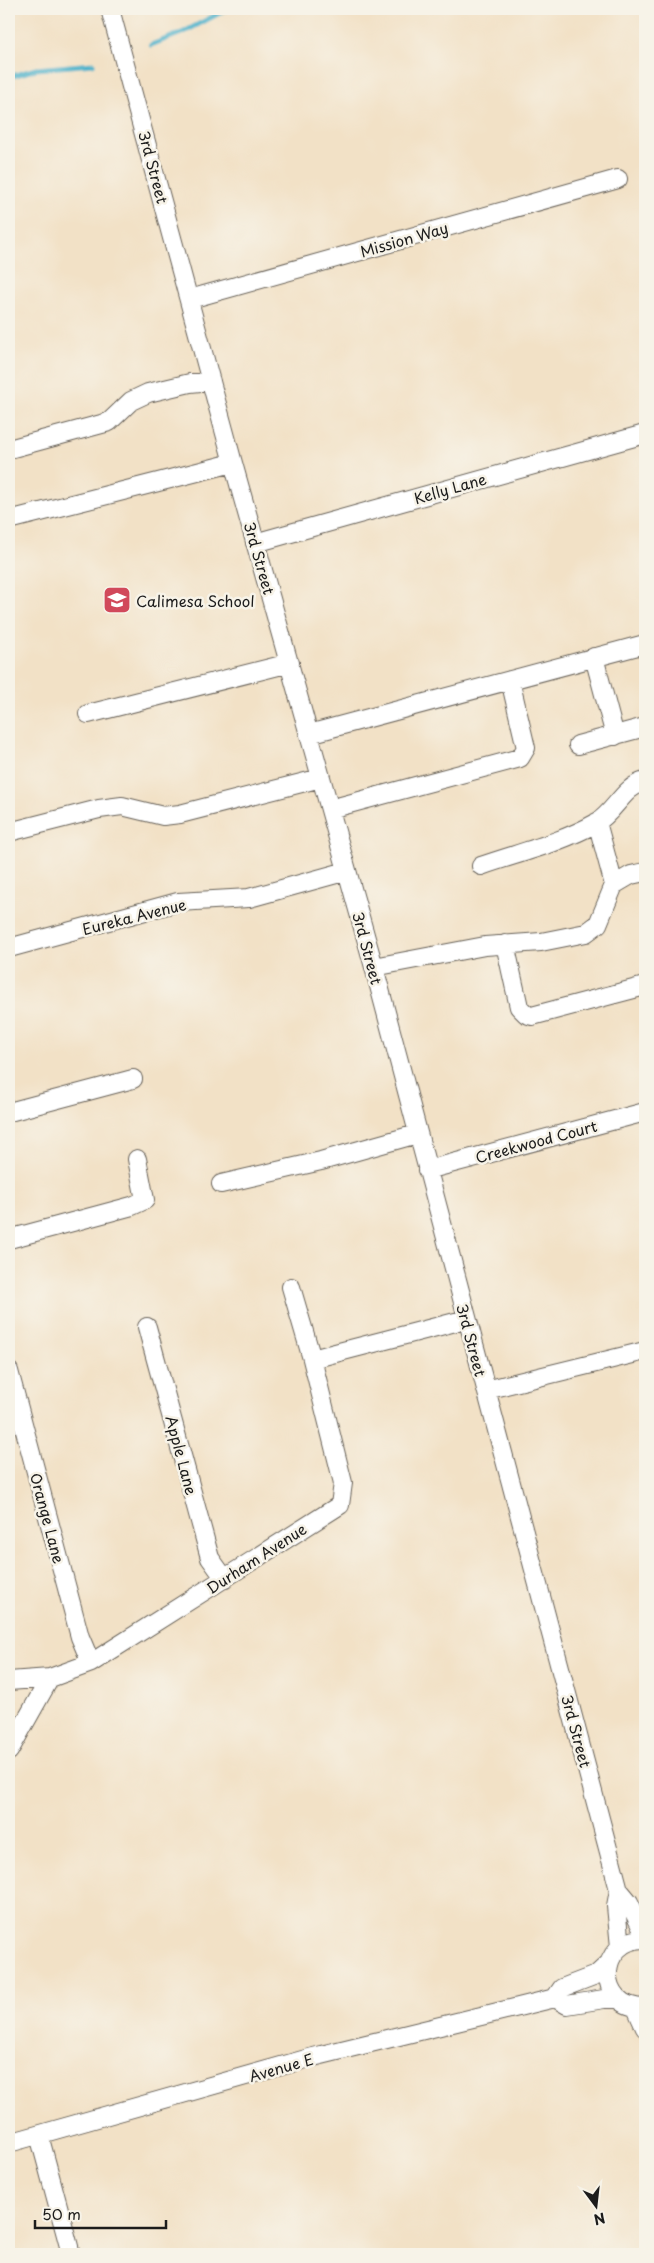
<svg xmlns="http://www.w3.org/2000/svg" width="654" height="2263" font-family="'Playpen Sans',sans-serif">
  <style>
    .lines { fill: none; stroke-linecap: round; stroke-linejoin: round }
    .stream { stroke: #4bb1ca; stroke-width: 5 }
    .minor-casing { stroke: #676158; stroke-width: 20 }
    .minor { stroke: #fff; stroke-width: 18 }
    .labels { text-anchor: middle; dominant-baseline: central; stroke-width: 5; stroke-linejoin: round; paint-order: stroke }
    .street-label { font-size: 15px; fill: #1c1c1c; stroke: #f7f3e8 }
    .poi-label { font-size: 15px; fill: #1c1c1c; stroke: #f7f3e8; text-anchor: start }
  </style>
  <rect width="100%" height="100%" fill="#f7f3e8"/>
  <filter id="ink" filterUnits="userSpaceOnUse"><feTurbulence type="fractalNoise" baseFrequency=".02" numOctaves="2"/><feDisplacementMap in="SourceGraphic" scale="10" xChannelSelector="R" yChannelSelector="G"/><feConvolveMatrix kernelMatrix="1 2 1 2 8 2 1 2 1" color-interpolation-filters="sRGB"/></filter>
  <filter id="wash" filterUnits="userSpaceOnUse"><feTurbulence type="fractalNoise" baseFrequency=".0096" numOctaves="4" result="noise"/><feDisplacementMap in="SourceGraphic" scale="20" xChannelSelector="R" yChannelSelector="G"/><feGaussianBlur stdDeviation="1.12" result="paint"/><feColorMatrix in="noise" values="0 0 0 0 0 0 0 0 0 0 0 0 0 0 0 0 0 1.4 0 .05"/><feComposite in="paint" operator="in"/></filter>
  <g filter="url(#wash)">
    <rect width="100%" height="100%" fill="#f2e1c6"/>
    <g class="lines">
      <!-- stream -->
      <path class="stream" d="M151,45L184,32L227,9
        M9,77L36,69L93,64"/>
    </g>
  </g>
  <g filter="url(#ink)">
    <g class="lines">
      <defs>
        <path id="minor" d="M110,9L233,463L374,967L619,1890L629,1902L645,1935
          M190,299L618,179
          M9,449L109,422L131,401L148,393L190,383L211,381
          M9,520L233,463
          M255,543L645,434
          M594,657L615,736
          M88,714L290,663
          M309,734L645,644
          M578,745L645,727
          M330,809L520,758L526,748L510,680
          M597,822L614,885
          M9,832L99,809L122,806L163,816L180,814L321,778
          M481,866C518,853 561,843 596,823C615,812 623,787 645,781
          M505,944L519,1007L526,1014L532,1016L645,986
          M9,948L178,902L249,898L347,871
          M374,967L485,946L541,942L586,933L598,924L614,885L631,875L645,872
          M9,1112L133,1079
          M427,1170L645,1112
          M221,1184L321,1161L417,1134
          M9,1239L132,1206L145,1200L137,1159
          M147,1327L210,1558L225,1579
          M312,1359L467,1319
          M9,1371L80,1637L91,1663
          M486,1390L645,1351
          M9,1681L50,1678
          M9,1751L50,1678L91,1663L340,1505L343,1483L312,1359L291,1287
          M619,1890L616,1906L620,1947
          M645,1939C597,1938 594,2008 645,2008
          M555,1998L562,1988L596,1975L609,1963
          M636,2008L645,2028
          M39,2135L71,2254
          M9,2143L313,2057L555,1998L567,2005L604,1999H618"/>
      </defs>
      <!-- minor casing -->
      <use href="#minor" class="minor-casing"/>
      <!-- minor -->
      <use href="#minor" class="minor"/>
    </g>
  </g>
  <!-- icons -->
  <defs>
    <symbol id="school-square" viewBox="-11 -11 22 22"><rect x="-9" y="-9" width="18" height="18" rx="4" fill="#d1495b" stroke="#f7f3e8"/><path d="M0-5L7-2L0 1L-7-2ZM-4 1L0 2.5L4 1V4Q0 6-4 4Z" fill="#fff"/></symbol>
  </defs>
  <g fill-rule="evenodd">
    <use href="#school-square" x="101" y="584" width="32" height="32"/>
  </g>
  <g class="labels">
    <!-- street labels -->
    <g class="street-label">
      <text transform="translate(154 167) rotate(75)">3rd Street</text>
      <text transform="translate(404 239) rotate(-16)">Mission Way</text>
      <text transform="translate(450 488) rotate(-16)">Kelly Lane</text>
      <text transform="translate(260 558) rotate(74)">3rd Street</text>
      <text transform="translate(134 916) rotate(-14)">Eureka Avenue</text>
      <text transform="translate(368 948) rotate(75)">3rd Street</text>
      <text transform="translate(536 1141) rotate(-15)">Creekwood Court</text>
      <text transform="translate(472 1340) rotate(75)">3rd Street</text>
      <text transform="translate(182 1455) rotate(75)">Apple Lane</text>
      <text transform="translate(48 1518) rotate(75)">Orange Lane</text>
      <text transform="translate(256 1558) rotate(-33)">Durham Avenue</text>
      <text transform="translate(577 1731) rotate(75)">3rd Street</text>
      <text transform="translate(281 2067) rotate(-16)">Avenue E</text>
    </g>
    <!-- poi labels -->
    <g class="poi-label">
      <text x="136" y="600">Calimesa School</text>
    </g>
  </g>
  <!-- margin -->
  <rect width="654" height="2263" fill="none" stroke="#f7f3e8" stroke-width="30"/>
  <!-- north arrow -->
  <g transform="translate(596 2206) rotate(165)" stroke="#f7f3e8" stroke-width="4" paint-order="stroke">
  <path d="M0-4L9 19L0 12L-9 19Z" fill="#1c1c1c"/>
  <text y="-8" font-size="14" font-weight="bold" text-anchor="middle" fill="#1c1c1c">N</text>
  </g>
  <!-- scale -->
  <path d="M35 2220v8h131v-8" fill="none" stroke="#1c1c1c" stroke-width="2.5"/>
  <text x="42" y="2220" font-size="15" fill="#1c1c1c" stroke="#f7f3e8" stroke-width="4" paint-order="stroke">50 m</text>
</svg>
